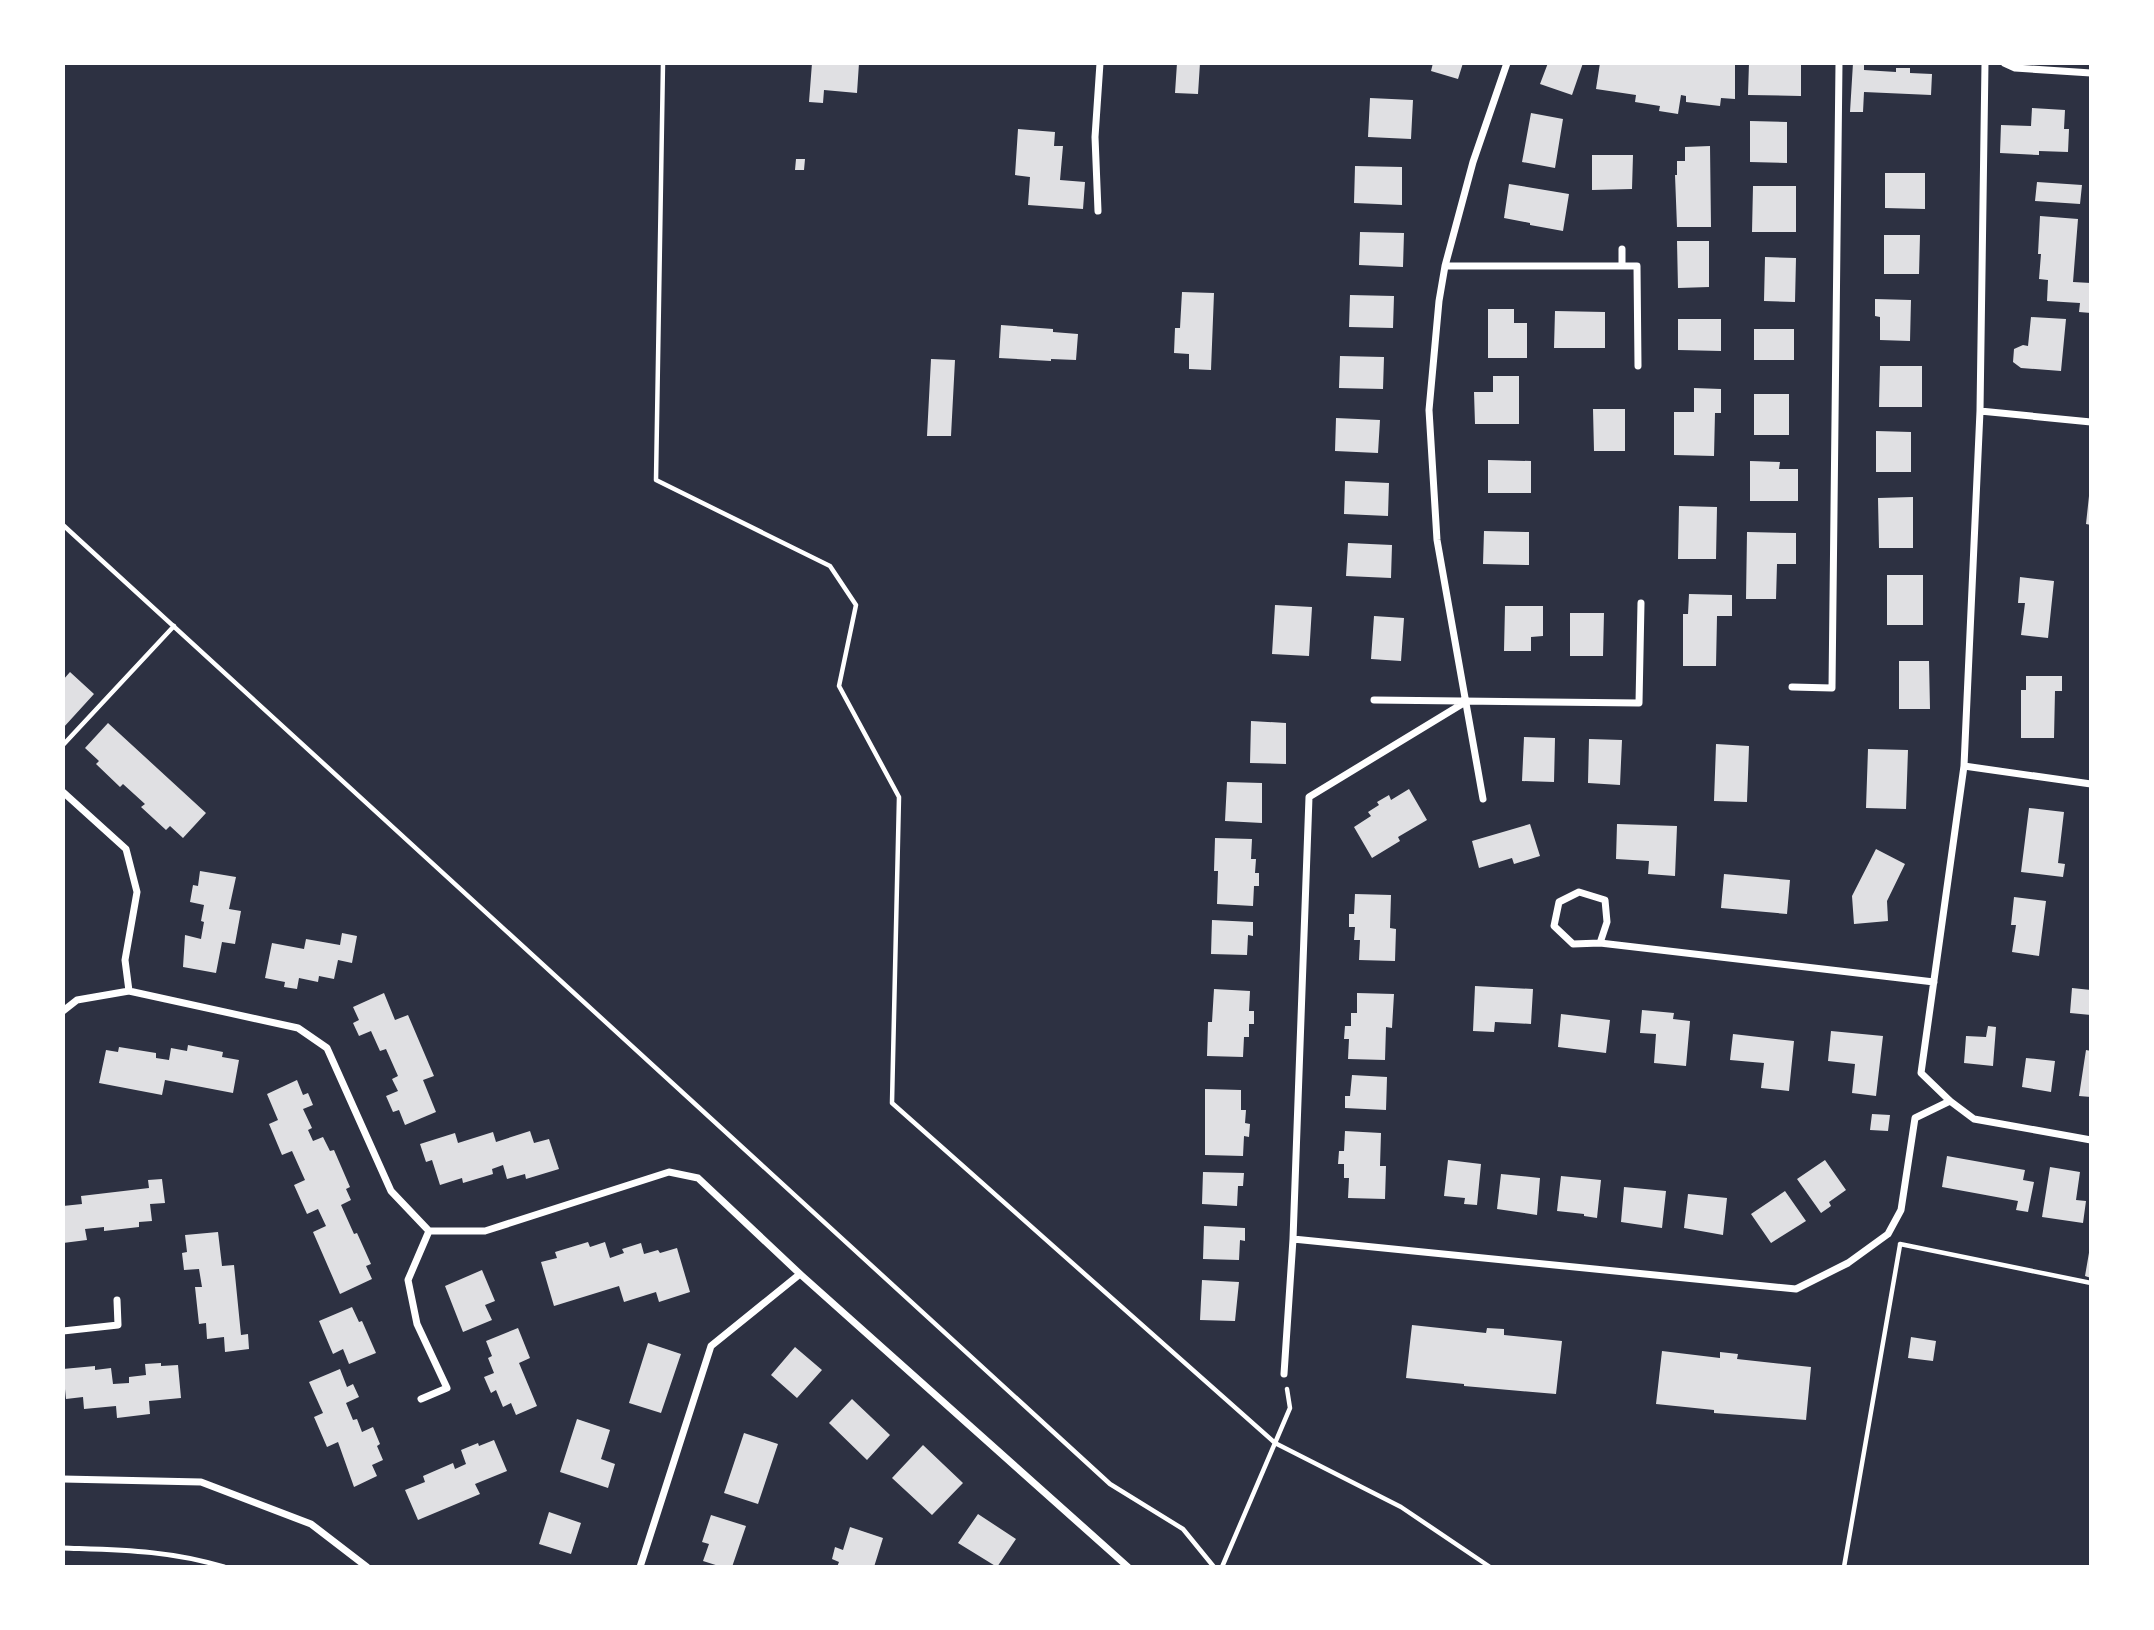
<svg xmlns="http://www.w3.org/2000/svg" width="2154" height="1630" font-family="Quicksand,sans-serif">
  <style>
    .building { fill: #e0e0e3 }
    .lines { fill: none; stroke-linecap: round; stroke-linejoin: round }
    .path { stroke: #fff; stroke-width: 4.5 }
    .service { stroke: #fff; stroke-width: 5 }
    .minor { stroke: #fff; stroke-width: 7 }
  </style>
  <rect width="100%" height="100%" fill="#2d3142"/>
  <!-- building -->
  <path class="building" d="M812,63H859L857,93L824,90L823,103L809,102Z
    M1177,63H1200L1198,94L1175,93Z
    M1433,63H1463L1458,79L1431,71Z
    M1548,63H1583L1572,95L1540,84Z
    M1600,63H1735V99L1721,98L1720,106L1686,102V96L1681,95L1678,114L1659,111L1660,106L1635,102L1636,95L1596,89Z
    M1749,63H1801V96L1748,95Z
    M1853,63H1864V70L1896,72V68H1910V73L1932,74L1931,95L1864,92L1863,112H1850Z
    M1370,98L1413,100L1411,139L1368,137Z
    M2032,108L2065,110L2064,129H2069L2068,152L2039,151V155L2000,153L2001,125L2031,126Z
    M1531,113L1563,119L1555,168L1522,162Z
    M1750,121L1787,122V163L1750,162Z
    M1018,129L1055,132L1054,146H1063L1060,180L1085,182L1083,209L1028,205L1030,177L1015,175Z
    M1710,146L1711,227H1677L1675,175H1677V161H1685V147Z
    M1592,155H1633L1632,189L1592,190Z
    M796,159H805L804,170H795Z
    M1355,166L1402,167V205L1354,203Z
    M1885,173H1925V209L1885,208Z
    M2037,182L2082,185L2080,204L2035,201Z
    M1509,184L1569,194L1563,231L1530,225V223L1504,218Z
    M1753,186H1796V232H1752Z
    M2040,216L2078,219L2073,282L2091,283V313L2079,312L2080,303L2047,301L2048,280L2039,279L2041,254H2038Z
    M1360,232L1404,233L1403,267L1359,265Z
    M1884,235H1920L1919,274H1884Z
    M1677,241H1709V287L1678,288Z
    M1765,257L1796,258L1795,302L1764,301Z
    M1182,292L1214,293L1211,370L1189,369V354L1174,353L1175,328H1180Z
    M1350,295L1394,296L1393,328L1349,327Z
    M1875,299L1911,300L1910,341L1880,340V317L1875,316Z
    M1488,309H1514V323H1527V358H1488Z
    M1555,311L1605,312V348H1554Z
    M2031,317L2066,319L2061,371L2021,368L2013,362L2014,349L2023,345L2028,346Z
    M1678,319H1721V351L1678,350Z
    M1001,325L1053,329V332L1078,334L1076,360L1051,359V361L999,358Z
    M1754,329H1794V360H1754Z
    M1340,356L1384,357L1383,389L1339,388Z
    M931,359L955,360L951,436H927Z
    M1880,366H1922V407H1879Z
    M1493,376H1519V424H1475L1474,392H1493Z
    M1694,388L1721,389V413H1715L1714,456L1674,455V412H1694Z
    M1754,394H1789V435H1754Z
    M1593,409H1625V451H1594Z
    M1336,418L1380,420L1378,453L1335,451Z
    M1876,431L1911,432V472H1876Z
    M1488,460L1531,461V493H1488Z
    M1750,461L1780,462L1779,469H1798V501H1750Z
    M1345,481L1389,483L1388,516L1344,514Z
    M2089,496H2091V525L2086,524Z
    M1913,497V548H1879L1878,498Z
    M1679,506L1717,507L1716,559H1678Z
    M1484,531L1529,532V565L1483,564Z
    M1747,532L1796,533V564H1777L1776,599H1746Z
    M1348,543L1392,545L1391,578L1346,576Z
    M1887,575H1923V625H1887Z
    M2020,577L2054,581L2048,638L2021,635L2025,603H2018Z
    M1689,594L1732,595V616H1717L1716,666H1683V614H1688Z
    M1275,605L1312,607L1309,656L1272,654Z
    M1505,606H1543V636L1531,637V651H1504Z
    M1570,613H1604L1603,656H1570Z
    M1374,616L1404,618L1401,661L1371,659Z
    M1899,661H1929L1930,709H1899Z
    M70,672L94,694L63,728V680Z
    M2026,676H2062V691H2055L2054,738H2021V690H2026Z
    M1251,721L1286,723V764L1250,763Z
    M108,723L206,813L183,838L170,826L166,830L141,807L145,804L123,784L120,787L96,764L99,761L85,748Z
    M1524,737L1555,738L1554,782L1522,781Z
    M1589,739L1622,740L1620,785L1588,783Z
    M1716,744L1749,746L1747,802L1714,801Z
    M1868,749L1908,750L1906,809L1866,808Z
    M1227,782L1262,783V823L1225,821Z
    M1409,789L1427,820L1398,837L1400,841L1372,858L1354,827L1371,816L1368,812L1379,805L1377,802L1389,795L1391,800Z
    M2029,808L2064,812L2058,863L2065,864L2063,877L2021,872Z
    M1530,824L1540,856L1514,864L1512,858L1479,868L1472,841Z
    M1617,824L1677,826L1675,876L1648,874L1649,861L1616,859Z
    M1215,838L1252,839L1251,859H1256L1255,873H1259V886H1254L1253,906L1217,904L1218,871H1214Z
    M1876,849L1905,864L1887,901L1888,921L1854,924L1852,896Z
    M200,871L236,877L229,909L241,911L235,944L222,942L216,973L183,967L185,935L201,939L204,922L201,921L204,905L190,902L193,885L198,886Z
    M1724,874L1790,880L1787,914L1721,908Z
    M1355,894L1391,895L1390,928L1396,929L1395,961L1359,960L1360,940H1354L1355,927H1349V914H1354Z
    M2014,897L2046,901L2039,956L2012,952L2016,925H2011Z
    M1212,920L1253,922V936L1248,935L1247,955L1211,954Z
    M342,933L357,936L352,963L338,960L334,979L319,976L318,982L299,978L297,989L284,987L285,982L265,978L272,943L304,949L306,939L340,945Z
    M1475,986L1533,989L1531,1024L1495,1022L1494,1032L1473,1031Z
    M2072,988L2091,990V1015L2070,1013Z
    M1214,989L1250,991L1249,1011H1254V1024H1249V1037H1244L1243,1057L1207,1056L1208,1022H1212Z
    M384,993L395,1020L408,1015L434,1076L423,1080L436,1112L405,1125L399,1110L393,1112L386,1096L398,1091L392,1079L398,1076L386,1049L380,1051L371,1031L359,1036L353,1023L359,1020L353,1007Z
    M1357,993L1394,994L1392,1028L1386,1027L1385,1060L1348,1059L1349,1039H1344L1345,1026H1351V1013H1357Z
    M1642,1010L1674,1013L1673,1019L1690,1021L1686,1066L1654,1063L1656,1034L1640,1033Z
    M1561,1014L1610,1020L1606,1053L1558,1047Z
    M1988,1026L1996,1027L1993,1066L1964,1063L1966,1036L1986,1037Z
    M1831,1031L1883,1036L1876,1096L1852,1093L1855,1064L1828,1061Z
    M1733,1034L1794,1041L1789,1091L1761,1088L1764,1063L1730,1060Z
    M188,1045L223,1052L222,1057L239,1060L233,1093L165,1080L162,1095L99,1083L106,1050L118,1052L119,1047L156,1053V1058L169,1060L171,1048L187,1051Z
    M2086,1050L2091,1051V1097L2079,1096Z
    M2026,1058L2055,1061L2051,1092L2022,1087Z
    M1352,1075L1387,1077L1386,1110L1345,1108V1096H1350Z
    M297,1080L303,1095L308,1093L313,1105L303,1109L312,1128L308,1130L313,1141L323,1137L330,1151L334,1150L350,1187L346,1189L351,1200L341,1205L354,1234L357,1233L371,1264L366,1266L372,1279L340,1294L313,1232L326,1226L318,1209L307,1214L294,1185L305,1180L292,1151L282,1155L269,1124L278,1120L267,1094Z
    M1205,1089L1241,1090V1110H1246L1245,1123L1250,1124L1249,1137L1244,1136L1243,1156L1205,1155Z
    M1872,1114L1890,1115L1888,1131L1870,1130Z
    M530,1131L534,1143L549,1139L559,1169L526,1179L525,1174L507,1179L503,1165L492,1169L493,1174L463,1183L462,1178L440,1185L432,1160L426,1162L420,1144L455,1133L458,1143L493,1132L496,1142Z
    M1345,1131L1381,1133L1380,1166H1386L1385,1199L1348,1198L1349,1178H1344V1164H1338L1339,1151H1344Z
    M1947,1156L2025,1170L2023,1180L2034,1182L2028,1212L2016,1210L2018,1201L1942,1187Z
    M1448,1160L1481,1164L1477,1205L1464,1204L1465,1198L1444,1196Z
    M1825,1160L1846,1190L1829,1202L1831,1206L1821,1213L1797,1179Z
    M2050,1167L2080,1172L2076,1200L2086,1201L2083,1223L2042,1217Z
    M1203,1172L1244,1173L1243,1186H1238L1237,1206L1202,1204Z
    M1501,1174L1540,1178L1537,1215L1497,1209Z
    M1561,1176L1601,1180L1597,1218L1584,1216V1214L1557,1211Z
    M162,1179L165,1203L150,1204L152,1221L139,1222V1227L104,1231V1227L85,1229L87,1240L63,1243V1206L82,1204L81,1196L149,1188L148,1180Z
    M1624,1187L1666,1191L1662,1228L1621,1222Z
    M1785,1191L1806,1221L1771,1243L1751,1214Z
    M1688,1194L1727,1198L1723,1235L1684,1228Z
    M1204,1226L1245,1228V1241L1240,1240L1239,1260L1203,1259Z
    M218,1232L222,1266L234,1265L241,1335L248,1334L249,1349L225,1352L224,1337L207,1339L206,1323L199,1324L195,1287H202L199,1269L184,1270L182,1253L187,1252L185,1235Z
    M588,1242L590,1247L605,1242L610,1258L624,1253L622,1249L641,1243L644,1254L658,1250L660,1253L677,1248L690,1292L659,1302L656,1292L624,1302L619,1286L554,1306L541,1262L557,1258L555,1252Z
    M2090,1247H2091V1278L2085,1276Z
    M482,1270L495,1301L485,1305L492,1320L463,1332L445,1286Z
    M1202,1280L1239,1282L1235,1321L1200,1320Z
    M352,1307L359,1322L362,1321L376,1353L349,1364L343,1349L333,1354L319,1321Z
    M1412,1325L1486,1333L1487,1328L1504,1329V1335L1562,1341L1556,1394L1464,1386V1384L1406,1378Z
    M518,1328L530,1358L519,1363L537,1406L516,1415L511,1403L503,1407L496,1390L491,1393L484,1377L494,1373L488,1358L492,1356L486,1341Z
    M1911,1337L1936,1341L1933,1361L1908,1358Z
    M648,1343L681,1354L661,1413L629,1403Z
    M795,1347L822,1370L797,1398L771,1375Z
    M1662,1351L1720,1358V1352L1738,1354L1737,1359L1811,1367L1806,1420L1714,1413V1410L1656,1404Z
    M161,1363V1366L178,1365L181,1398L149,1401L150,1414L117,1418L116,1406L84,1409L83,1397L66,1399L63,1369L95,1366V1370L111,1368L113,1384L129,1383V1377L146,1375L145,1364Z
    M340,1369L347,1387L353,1384L359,1397L346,1403L353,1420L357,1419L362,1432L373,1427L380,1444L377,1446L383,1460L372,1465L377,1476L354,1487L338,1442L327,1447L314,1417L323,1413L309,1382Z
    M852,1399L890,1435L867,1460L829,1423Z
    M577,1419L610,1430L601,1459L615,1464L608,1488L560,1472Z
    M744,1433L778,1444L758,1504L724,1493Z
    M494,1440L507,1471L475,1484L480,1494L418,1520L405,1490L425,1482L423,1476L453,1463L455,1469L466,1464L461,1450L478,1443L479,1446Z
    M923,1445L963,1483L932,1515L892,1478Z
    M549,1512L581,1523L571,1554L539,1544Z
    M978,1514L1016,1539L997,1567L958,1543Z
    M711,1515L746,1526L732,1567H722L703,1561L709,1544L702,1542Z
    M850,1527L883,1538L874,1567H837L839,1562L832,1559L835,1547L843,1550Z"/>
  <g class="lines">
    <!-- path -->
    <path class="path" d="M663,63L656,480L830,566L856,605L839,686L899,797L892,1103L1275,1443L1401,1507L1490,1567
      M63,525L1110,1484L1183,1529L1214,1567
      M63,745L174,626
      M1900,1244L2091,1283
      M1222,1567L1290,1408L1287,1389
      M1844,1567L1900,1245"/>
    <!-- service -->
    <path class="service" d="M63,1548C119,1550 169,1550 224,1567"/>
    <!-- minor -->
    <path class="minor" d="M1985,63L1980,411L1964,766L1921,1073L1950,1101L1974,1119L2091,1140
      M2004,63L2015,68L2091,73
      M1098,211L1095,137L1100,63
      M1445,266H1637L1638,366
      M1622,266V249
      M1980,411L2091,422
      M1792,687L1832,688L1839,63
      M1374,700L1639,703L1641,603
      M1467,701L1309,797L1293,1239L1796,1289L1848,1263L1888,1234L1901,1210L1915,1118L1950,1101
      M1964,766L2091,784
      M63,792L126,849L137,892L125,960L129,991
      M1483,799L1437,540L1429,410L1439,301L1445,266L1473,162L1507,63
      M1600,943L1607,922L1605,900L1579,892L1559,902L1554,926L1573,944L1600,943L1934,982
      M63,1011L77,1000L129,991L298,1028L327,1048L391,1191L429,1231H485L669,1172L698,1178L800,1274L1128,1567
      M63,1331L118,1325L117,1300
      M1284,1374L1293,1239
      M421,1399L447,1388L417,1324L408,1280L429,1231
      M63,1479L201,1482L311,1524L367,1567
      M640,1567L711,1346L800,1274"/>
  </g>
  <!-- border -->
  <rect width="2154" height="1630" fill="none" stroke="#ffffff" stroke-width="130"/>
</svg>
